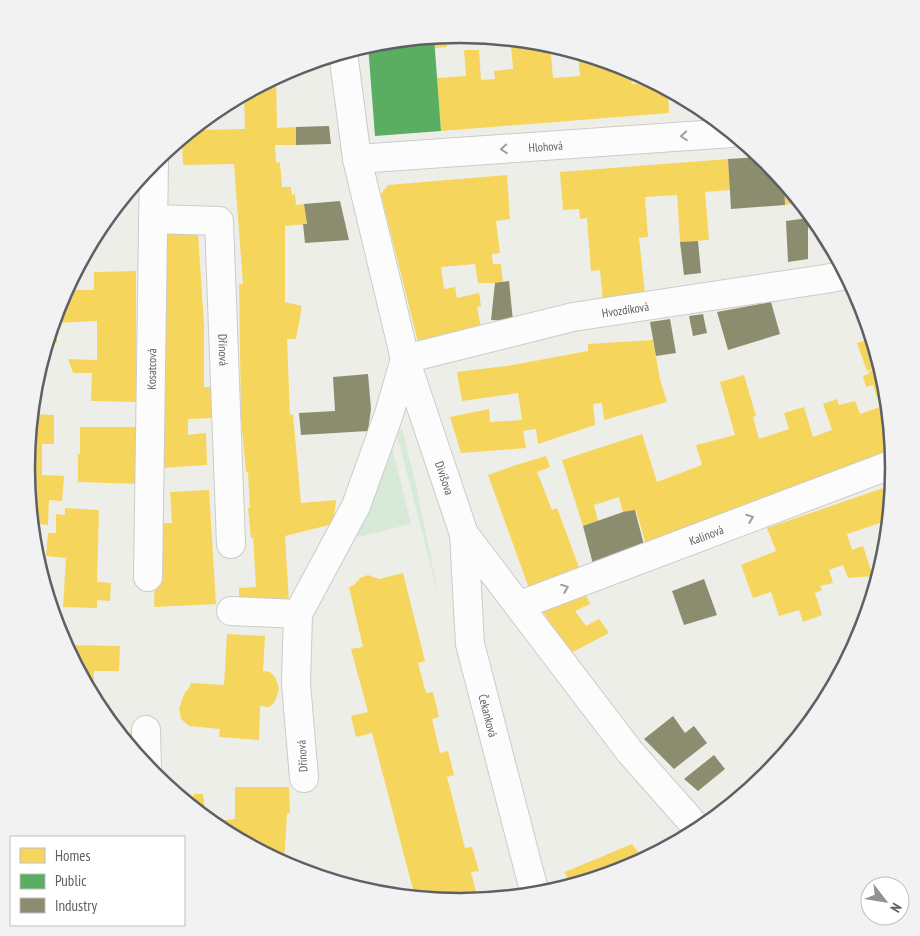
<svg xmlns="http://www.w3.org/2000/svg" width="920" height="936" font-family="'PT Sans Narrow',sans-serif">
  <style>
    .green { fill: #d7ead8 }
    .homes { fill: #f6d55c }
    .public { fill: #5aae61 }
    .industry { fill: #8c8c6e }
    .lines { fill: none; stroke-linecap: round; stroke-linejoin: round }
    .minor-casing { stroke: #cbccca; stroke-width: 30 }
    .minor { stroke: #fcfcfc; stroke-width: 28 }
    .oneway { stroke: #9d9ea2 }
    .labels { text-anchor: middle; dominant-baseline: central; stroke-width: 5; stroke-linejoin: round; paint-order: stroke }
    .street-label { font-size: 12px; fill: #5e6066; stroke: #fff }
    .rim { fill: none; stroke: #5e6066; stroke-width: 2.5 }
  </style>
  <rect width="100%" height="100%" fill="#eeeee8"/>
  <!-- green -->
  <path class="green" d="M402,428L417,489L439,598L396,431Z
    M389,434L411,524L347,540Z"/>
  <!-- homes -->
  <path class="homes" d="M446,36L447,47L435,48L434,37Z
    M526,44V46L550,44L553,78L580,76L578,53L626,67L631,70L632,84L654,82L668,89L669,113L441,131L437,78L466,76L464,50H479L481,80L495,79L494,71L513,69L511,45Z
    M276,77L277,128L296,127V145H275L276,162L280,163L282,187H291L292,195L295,194L296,205L304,204L307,224L285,226V302L302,306L296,339H287L290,415L293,414L301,503L336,500L333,524L285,536L289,603L239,606V588L256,587L253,538H251L248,508H250L248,472H246L241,418L239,284H243L234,164L183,165L182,138L201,122V130L245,129L244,94Z
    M728,159L730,190L705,192L709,240L680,242L677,195L645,197L648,237L639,238L645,294L603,302L600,270L591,271L587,218L580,219L579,209L563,210L560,172Z
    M507,175L510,219L496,221L500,253L492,254L493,264H501L503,283H478L475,264L441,267L444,289L455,287L457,298L479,293L481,306L477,307L481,328L418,342L381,194L388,185Z
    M784,182L798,200V203L785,205Z
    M158,233H198L204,325V387H213L214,418L188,419V435L206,433L207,465L161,468Z
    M136,271V402L91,401L92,373H73L68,359L97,360V321L57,323V343H47L59,302L65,290H94V272Z
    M872,338L880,366L867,371L857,343Z
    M653,340L660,379L667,402L604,420L602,403L593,404L595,425L538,444L536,429L523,431L526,448L461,453L450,417L489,409L490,422L522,420L518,393L462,401L457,372L513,365L588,351V344Z
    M880,367L885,384L892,452L646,545L636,510L623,513L619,497L594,505L598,521L583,526L562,460L642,434L657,482L702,465L696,445L735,435L720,382L744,375L756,416L753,417L759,439L789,429L784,413L804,407L813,437L832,430L823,404L837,399L839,405L855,401L860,414L880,407L873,385L866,387L863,376L869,374L868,372Z
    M32,414L54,415V444H42V475L64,476L62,501L49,500L48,525L32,523L26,468Z
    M80,427H143V484L78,482V454H80Z
    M546,456L550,467L537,472L552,510L557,508L581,573L530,591L488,475L516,465Z
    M892,485L888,526L886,521L847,534L852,550L863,546L873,576L848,578L843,565L829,570L833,583L820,586L822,590L815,593L822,615L803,622L799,610L779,616L771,592L753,598L741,565L776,551L767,528Z
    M209,490L216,604L154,607L157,523H172L170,492Z
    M65,508L99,510L97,582L111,583L110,601L97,600V608L63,607L66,558L46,556L48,533H56V514L65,515Z
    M38,565L48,566L47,594Z
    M403,573L425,661L418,663L426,693L433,692L439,717L432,719L440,753L448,751L454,775L447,777L456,812L465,848L472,847L479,871L471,872L478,900L460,902L415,897L372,733L356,737L351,716L368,712L351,649L363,647L349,587L354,585L360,578L368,575L379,579Z
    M585,593L590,604L575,611L586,626L599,619L609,633L569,654L542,610Z
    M227,634L265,636L263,671L270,672L275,677L279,688L276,699L273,704L269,707L260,706L259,740L219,737L220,729L189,726L181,719L179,709L184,694L189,688L191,683L224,685Z
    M65,645L120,646L119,671H94V699Z
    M119,732L134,734L133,750Z
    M235,787H289L290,813H287L284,863L238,839V834L230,835L211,822L235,819Z
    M194,794H203L206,818L179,796H194Z
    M632,844L643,859L626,869L570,886L565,872Z"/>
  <!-- public -->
  <path class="public" d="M434,37L441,131L375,136L368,45L376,43Z"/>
  <!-- industry -->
  <path class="industry" d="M329,126L331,144L296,145V127Z
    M761,157L784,182L785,205L731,209L728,159Z
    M340,201L349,240L305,243L303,224H307L304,204Z
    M808,218V259L788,262L786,221Z
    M698,241L701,273L684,275L680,242Z
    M509,281L513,321L491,320L495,283Z
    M771,302L780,334L728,350L717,312Z
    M703,314L707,333L693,336L689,316Z
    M670,319L676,353L656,356L650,322Z
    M368,374L371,409L368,431L301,435L299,413L335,411L333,377Z
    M635,510L644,545L593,564L583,526L623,512Z
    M704,579L717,615L684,625L672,591Z
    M673,716L685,733L694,726L707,743L674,769L644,739Z
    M714,755L725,769L698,791L684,779Z"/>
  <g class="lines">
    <defs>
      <g id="minor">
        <path id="s1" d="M343,52L357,159L405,359L464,534L630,752L699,830"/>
        <path id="s2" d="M357,159L732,133"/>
        <path id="s3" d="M153,219L219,221L231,544"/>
        <path id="s4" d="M464,534L470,644L535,894"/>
        <path id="s5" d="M148,577L154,161"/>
        <path id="s6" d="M520,605L893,464"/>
        <path d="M231,611L298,614"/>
        <path d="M146,730L147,768"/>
        <path id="s7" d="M304,778L296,683L298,614L356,506L389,414L405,359L573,317L825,279L846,275"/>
      </g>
    </defs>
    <!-- minor casing -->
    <use href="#minor" class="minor-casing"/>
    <!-- minor -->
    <use href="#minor" class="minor"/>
  </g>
  <!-- one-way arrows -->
  <defs><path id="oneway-chevron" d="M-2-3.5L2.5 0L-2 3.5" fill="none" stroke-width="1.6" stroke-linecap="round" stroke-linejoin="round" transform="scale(1.25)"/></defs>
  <g class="oneway">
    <use href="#oneway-chevron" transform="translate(684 136) rotate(176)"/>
    <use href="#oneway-chevron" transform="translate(504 149) rotate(176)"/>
    <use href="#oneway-chevron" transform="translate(750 518) rotate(-21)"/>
    <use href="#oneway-chevron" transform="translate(565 588) rotate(-21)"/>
  </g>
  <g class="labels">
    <!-- street labels -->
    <g class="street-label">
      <text stroke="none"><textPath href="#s2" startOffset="189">Hlohová</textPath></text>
      <text stroke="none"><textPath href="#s7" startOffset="668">Hvozdíková</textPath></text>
      <text stroke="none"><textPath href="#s3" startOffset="195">Dřínová</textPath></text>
      <text stroke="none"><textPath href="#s5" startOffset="208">Kosatcová</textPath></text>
      <text stroke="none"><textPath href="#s1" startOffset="439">Divišova</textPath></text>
      <text stroke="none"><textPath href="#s6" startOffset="199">Kalinová</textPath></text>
      <text stroke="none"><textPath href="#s4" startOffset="184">Čekanková</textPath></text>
      <text transform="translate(302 756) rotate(-94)">Dřínová</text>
    </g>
  </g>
  <!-- crop -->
  <path d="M0 0H920V936H0ZM35 468a425 425 0 1 1 850 0a425 425 0 1 1-850 0Z" fill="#f2f2f3" fill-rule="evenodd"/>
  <path class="rim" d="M35 468a425 425 0 1 1 850 0a425 425 0 1 1-850 0Z"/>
  <!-- legend -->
  <rect x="10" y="836" width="175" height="90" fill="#ffffff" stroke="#bfbfc2"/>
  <rect x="20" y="848" width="25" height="15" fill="#f6d55c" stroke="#bfbfc2"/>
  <text x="55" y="861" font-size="15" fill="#5e6066">Homes</text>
  <rect x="20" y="874" width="25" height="15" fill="#5aae61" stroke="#bfbfc2"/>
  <text x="55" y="886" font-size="15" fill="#5e6066">Public</text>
  <rect x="20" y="898" width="25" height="15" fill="#8c8c6e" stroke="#bfbfc2"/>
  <text x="55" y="911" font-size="15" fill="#5e6066">Industry</text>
  <!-- north arrow -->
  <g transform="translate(885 901) rotate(121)"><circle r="24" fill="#ffffff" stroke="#bfbfc2"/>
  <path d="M0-4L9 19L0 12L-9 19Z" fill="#909294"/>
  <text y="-8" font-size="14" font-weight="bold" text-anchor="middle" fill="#5e6066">N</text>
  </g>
</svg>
